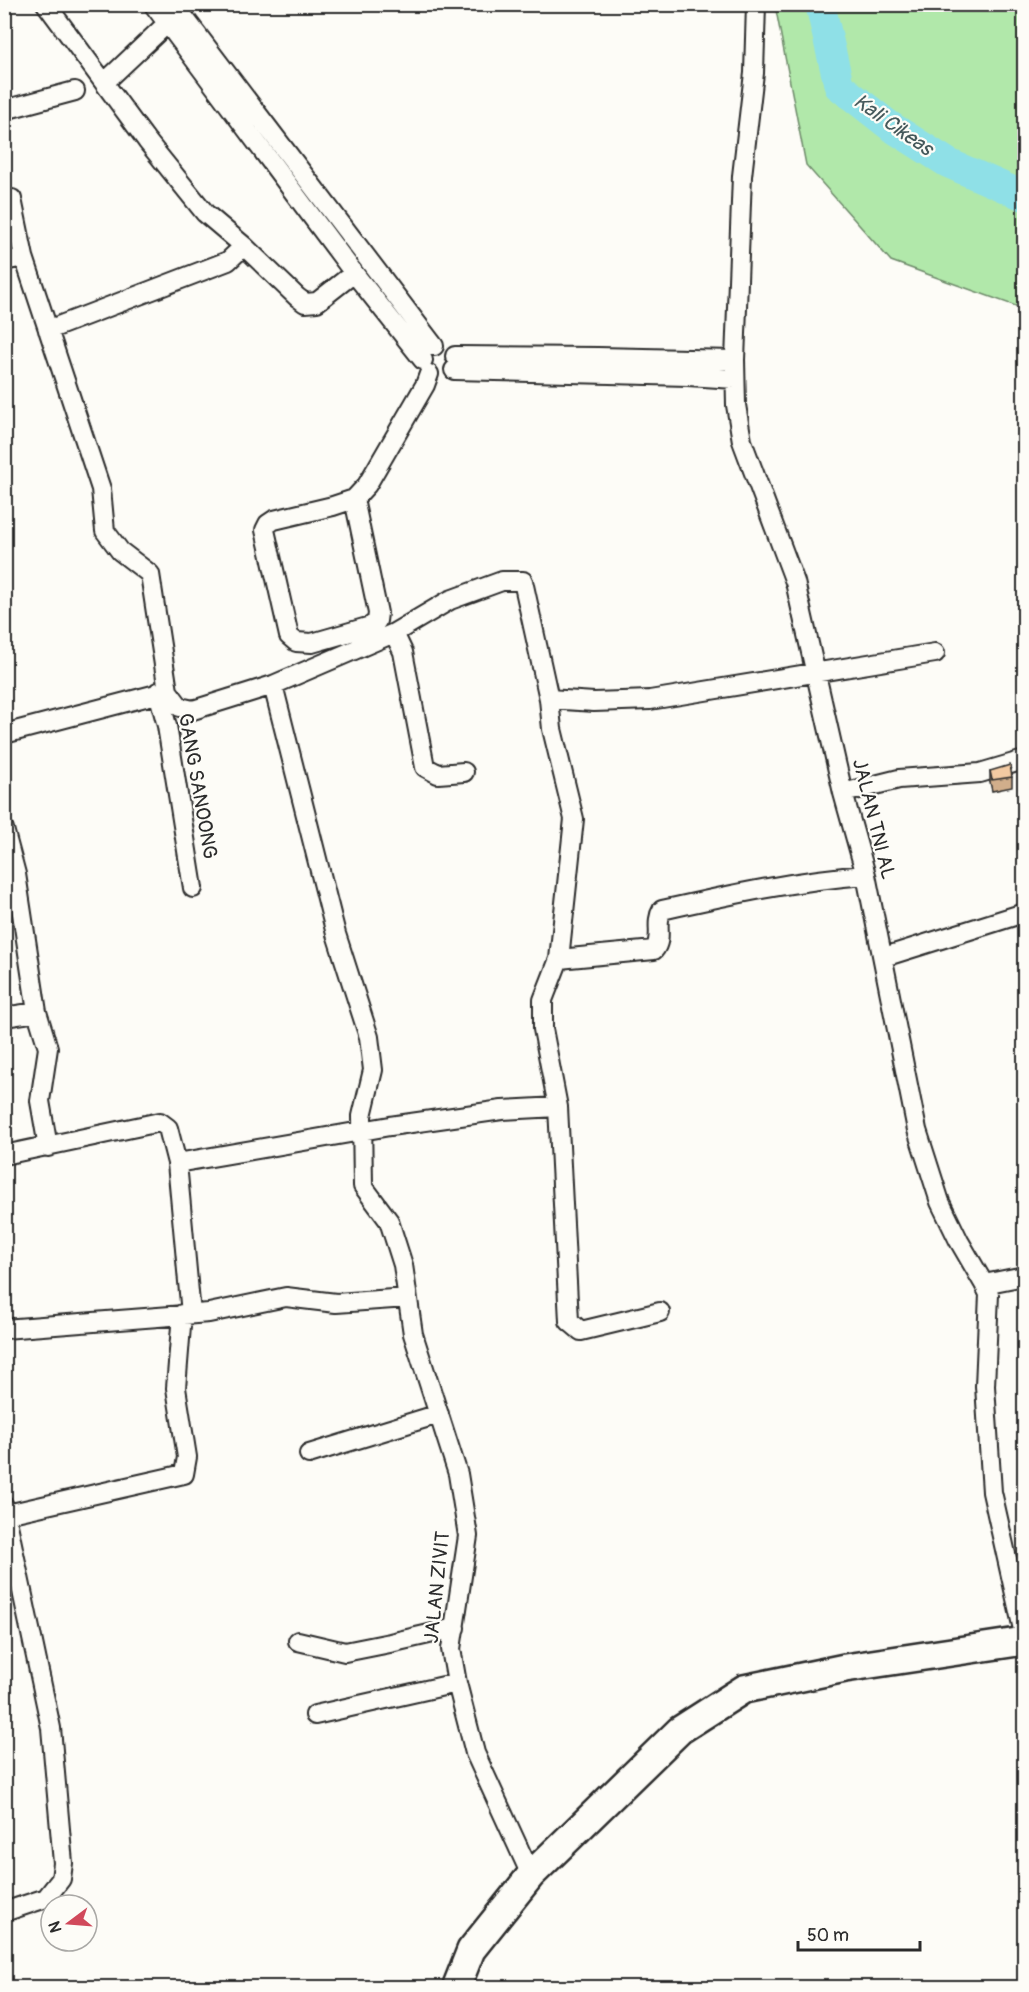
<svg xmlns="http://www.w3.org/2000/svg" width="1029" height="1992" font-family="Pangolin,sans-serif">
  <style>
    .green { fill: #b1e8aa; stroke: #6e8a6a; stroke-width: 1.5 }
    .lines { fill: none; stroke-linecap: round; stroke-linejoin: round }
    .river { stroke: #8fe0e7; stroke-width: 30 }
    .street-casing { stroke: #2b2b2b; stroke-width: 22 }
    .secondary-casing { stroke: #2b2b2b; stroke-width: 32 }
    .street { stroke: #fdfcf7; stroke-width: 18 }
    .secondary { stroke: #fdfcf7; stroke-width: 27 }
    .wall { fill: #d1ae8b; stroke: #2b2b2b; stroke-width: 1.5 }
    .building { fill: #f3caa2; stroke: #2b2b2b; stroke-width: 1.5 }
    .labels { text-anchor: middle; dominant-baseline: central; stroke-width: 4.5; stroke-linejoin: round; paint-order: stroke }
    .street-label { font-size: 20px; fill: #2b2b2b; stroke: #fdfcf7 }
    .water-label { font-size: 21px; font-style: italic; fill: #44585a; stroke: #fdfcf7 }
  </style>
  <rect width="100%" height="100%" fill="#fdfcf7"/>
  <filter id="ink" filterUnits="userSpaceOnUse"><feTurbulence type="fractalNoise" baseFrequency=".0167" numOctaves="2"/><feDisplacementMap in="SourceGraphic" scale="12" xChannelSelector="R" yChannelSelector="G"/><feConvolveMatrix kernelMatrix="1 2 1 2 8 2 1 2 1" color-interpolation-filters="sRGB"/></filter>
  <g filter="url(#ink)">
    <!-- green -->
    <path class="green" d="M775,5H1024V309L891,261L806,165Z"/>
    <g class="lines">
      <!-- river -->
      <path class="river" d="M820,4L839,86L890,126L948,163L1024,196"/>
      <defs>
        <path id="street" d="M46,4L147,141L205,213L244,246L297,297L305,303L317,302L354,273
          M153,4L354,273L423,360
          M174,4L434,346
          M756,4L754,73L742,176L735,360L736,405L742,441L795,582L843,793L866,875L917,1130L940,1202L959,1241L984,1284L989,1294L985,1386L992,1492L1024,1634
          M104,83L175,16
          M4,110L75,91
          M12,199L24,257L101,489L105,531L120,551L150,574L168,691L180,707L193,710L273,685L394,633L450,600L502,581H523L549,699L552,729L574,819L559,959L543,1000V1029L558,1107L569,1321L581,1331L660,1312
          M4,261L24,257
          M48,330L228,261L244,246
          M455,356L598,357L735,360
          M454,370L688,376L735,379
          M354,499L378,613L377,621L371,626L312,643L296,642L289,636L265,530L268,524L274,520L333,506L354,499L367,485L425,385L429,374
          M394,633L403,652L425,767L438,774L464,772
          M273,685L336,934L369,1037L373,1070L362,1116L363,1186L389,1221L403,1265L413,1334L458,1474L468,1536L451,1649L457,1683L475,1753L531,1875
          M158,692L167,726L193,888
          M549,699L594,702L650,700L935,653
          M4,734L168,691
          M843,793L899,779L980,773L1024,760
          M4,829L16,874L37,1012L4,1017
          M884,957L1024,913
          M559,959L654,950C664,938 654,923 662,910C729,895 797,880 866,875
          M37,1012L48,1048L40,1101L48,1147
          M4,1155L160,1122L168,1128L177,1163L191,1314
          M177,1163L390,1126L502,1110L558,1107
          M984,1284L1024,1276
          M4,1329L209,1313L286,1297L336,1303L407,1298
          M309,1454L439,1414
          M4,1506L51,1728L63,1863L61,1879L46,1898L4,1912
          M7,1514L184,1474L187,1457L176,1388L182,1314
          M298,1641L345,1652L390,1643L455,1628
          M315,1715L457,1683"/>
        <path id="secondary" d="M456,1988L471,1950L531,1875L680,1730L744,1689L845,1668L1024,1641"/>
      </defs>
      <!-- street casing -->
      <use href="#street" class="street-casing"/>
      <!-- secondary casing -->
      <use href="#secondary" class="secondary-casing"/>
      <!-- street -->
      <use href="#street" class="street"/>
      <!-- secondary -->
      <use href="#secondary" class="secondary"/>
    </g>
    <!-- wall -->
    <path class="wall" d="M990,771L1012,777V787L992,791L990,782Z"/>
    <!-- building -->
    <path class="building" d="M1010,765L1012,777L992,780L990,771Z"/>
  </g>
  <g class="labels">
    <!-- street labels -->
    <g class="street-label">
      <text transform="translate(198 786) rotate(80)">GANG SANOONG</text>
      <text transform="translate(874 819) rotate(76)">JALAN TNI AL</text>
      <text transform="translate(437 1587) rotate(-84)">JALAN ZIVIT</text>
    </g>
    <!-- water labels -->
    <g class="water-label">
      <text transform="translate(893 125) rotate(35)">Kali Cikeas</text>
    </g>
  </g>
  <!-- margin -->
  <rect width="1029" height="1992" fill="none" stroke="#fdfcf7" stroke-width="24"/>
  <rect x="12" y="12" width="1005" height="1968" fill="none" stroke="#2b2b2b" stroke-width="2" filter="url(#ink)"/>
  <!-- north arrow -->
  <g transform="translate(69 1923) rotate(254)"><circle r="28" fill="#fdfcf7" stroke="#a9a8a5" stroke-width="1.5"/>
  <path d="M0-4.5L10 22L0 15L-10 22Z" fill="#d1495b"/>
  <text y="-9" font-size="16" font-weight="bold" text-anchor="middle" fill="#2b2b2b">N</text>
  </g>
  <!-- scale -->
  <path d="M798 1941v9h122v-9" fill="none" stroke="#2b2b2b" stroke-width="3"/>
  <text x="807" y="1941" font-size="18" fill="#2b2b2b" stroke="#fdfcf7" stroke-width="4.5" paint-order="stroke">50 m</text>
</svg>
